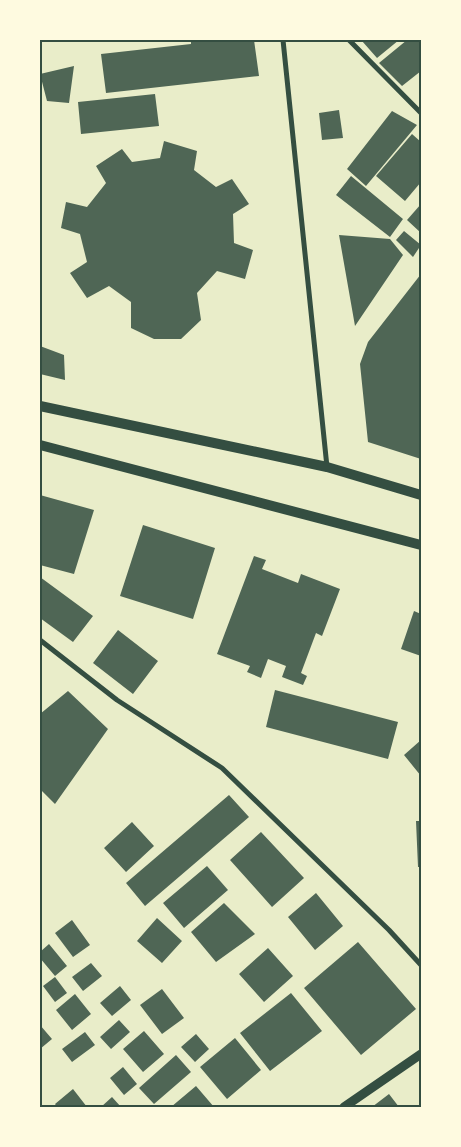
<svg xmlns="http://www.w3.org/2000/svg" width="461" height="1147" font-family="'DM Sans',sans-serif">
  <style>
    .building { fill: #4f6655 }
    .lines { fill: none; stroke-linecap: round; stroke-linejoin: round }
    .minor { stroke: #344e41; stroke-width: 5 }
    .tertiary { stroke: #344e41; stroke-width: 9 }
    .secondary { stroke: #344e41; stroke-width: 10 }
    .neatline { fill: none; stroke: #344e41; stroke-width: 2 }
  </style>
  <rect width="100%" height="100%" fill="#e9edc9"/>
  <!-- building -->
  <path class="building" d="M191,40H254L259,76L106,93L101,54L191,44Z
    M364,40H399L377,58L362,41Z
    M407,40H421V71L402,86L379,63Z
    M74,66L69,103L47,101L40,74Z
    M155,94L159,126L81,134L78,102Z
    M339,110L343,138L322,140L319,113Z
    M392,111L417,125L366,186L347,169Z
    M412,134L421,142V182L405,201L376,176Z
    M164,141L197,151L194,170L216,187L232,179L249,204L233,214L234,243L253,250L245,279L217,271L197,293L201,320L181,339H154L131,328V302L109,286L87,298L70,273L87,262L80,234L61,228L66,202L87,207L106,183L96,166L122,149L132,162L160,158Z
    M351,176L403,219L390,237L336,195Z
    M421,204V233L407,220Z
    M404,231L421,245L413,257L396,240Z
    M339,235L390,239L403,255L355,326Z
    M421,274V459L368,442L360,364L368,342Z
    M40,346L64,355L65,380L40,374Z
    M40,495L94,510L74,574L40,565Z
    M143,525L215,548L193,619L120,596Z
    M254,556L266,560L262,569L298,583L301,574L340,589L322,636L316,633L301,673L307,676L303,685L282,677L286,666L268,659L261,678L247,672L250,666L217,654Z
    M40,577L93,616L73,642L40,618Z
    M414,611L421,614V656L401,649Z
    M118,630L158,661L133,694L93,663Z
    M275,690L398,722L388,759L266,727Z
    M68,691L108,729L55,804L40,789V714Z
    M421,740V776L404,755Z
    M229,795L249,817L145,906L126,883Z
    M416,821H421V867H418Z
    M132,822L154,846L126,872L104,848Z
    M261,832L304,878L272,907L230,860Z
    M207,866L228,890L184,928L163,903Z
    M316,893L343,926L315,950L288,917Z
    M224,903L255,934L216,962L191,932Z
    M157,918L182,941L162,963L137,941Z
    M72,920L90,945L73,957L55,933Z
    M358,942L416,1009L361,1055L304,988Z
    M49,944L67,966L55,976L40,958V952Z
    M268,948L293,976L264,1002L239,974Z
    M91,963L102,976L83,991L72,977Z
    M55,977L67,993L55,1002L43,986Z
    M120,986L131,1000L112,1016L100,1003Z
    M162,989L184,1018L162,1034L140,1005Z
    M291,993L322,1031L270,1071L240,1033Z
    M75,994L91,1014L72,1030L56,1010Z
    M119,1020L130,1032L111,1049L100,1037Z
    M40,1025L52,1039L40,1049Z
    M144,1031L164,1054L143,1072L123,1049Z
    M85,1032L95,1045L72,1062L62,1049Z
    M196,1034L209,1049L195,1062L181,1047Z
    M235,1038L261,1070L227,1099L200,1067Z
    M176,1055L191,1072L154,1104L139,1088Z
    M123,1067L137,1084L124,1095L110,1078Z
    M196,1086L214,1107H171Z
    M73,1089L87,1107H57L55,1104Z
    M389,1094L399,1107H372Z
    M112,1097L121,1107H101Z"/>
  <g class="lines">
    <!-- minor -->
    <path class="minor" d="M283,40L327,467
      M349,40L421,113
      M40,640L117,700L222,768L389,930L421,965"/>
    <!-- tertiary -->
    <path class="tertiary" d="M344,1107L421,1054"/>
    <!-- secondary -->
    <path class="secondary" d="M40,406L327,467L421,495
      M40,445L421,545"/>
  </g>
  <!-- border -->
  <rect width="461" height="1147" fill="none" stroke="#fefae0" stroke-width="82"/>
  <rect x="41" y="41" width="379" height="1065" class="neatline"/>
</svg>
